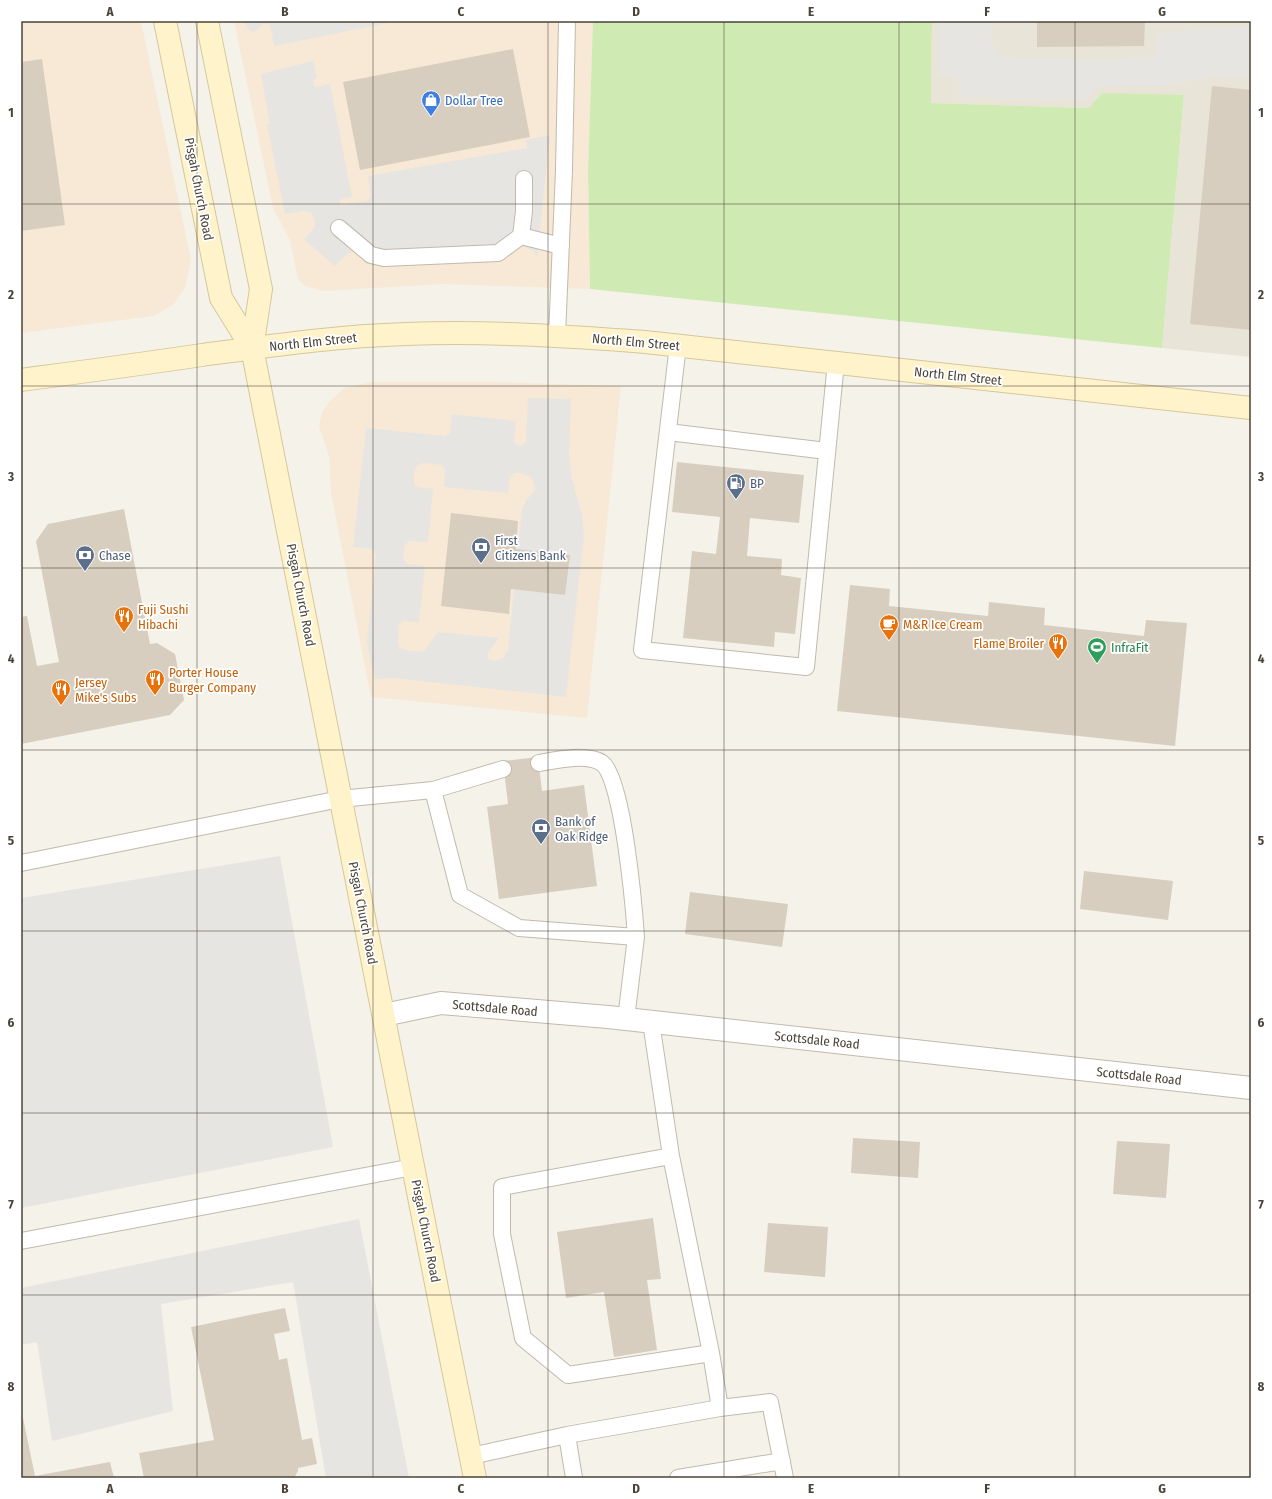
<svg xmlns="http://www.w3.org/2000/svg" width="1272" height="1499" font-family="'Fira Sans Condensed',sans-serif">
  <style>
    .residential { fill: #e9e4d8 }
    .commercial { fill: #f7e9d6 }
    .green { fill: #d0eab3 }
    .parking { fill: #e7e5e2; fill-rule: evenodd }
    .building { fill: #d7cebf }
    .lines { fill: none; stroke-linecap: round; stroke-linejoin: round }
    .service-casing { stroke: #c1baac; stroke-width: 18 }
    .minor-casing { stroke: #c1baac; stroke-width: 24 }
    .secondary-casing { stroke: #d6c79a; stroke-width: 24 }
    .service { stroke: #fff; stroke-width: 16 }
    .minor { stroke: #fff; stroke-width: 22 }
    .secondary { stroke: #fff3cb; stroke-width: 22 }
    .grid { fill: none; stroke: #4a4338; stroke-width: 1; stroke-opacity: 0.55 }
    .labels { text-anchor: middle; dominant-baseline: central; stroke-width: 3.5; stroke-linejoin: round; paint-order: stroke }
    .shop-label { font-size: 13px; fill: #366cbe; stroke: #fff; text-anchor: start }
    .street-label { font-size: 13px; fill: #4a4338; stroke: #fff }
    .service-label { font-size: 13px; fill: #4e5e75; stroke: #fff; text-anchor: start }
    .food-label { font-size: 13px; fill: #c56008; stroke: #fff; text-anchor: start }
    .leisure-label { font-size: 13px; fill: #27864d; stroke: #fff; text-anchor: start }
    .neatline { fill: none; stroke: #4a4338; stroke-width: 1.5 }
    .grid-label { font-size: 13px; text-anchor: middle; font-weight: bold; fill: #4a4338 }
  </style>
  <rect width="100%" height="100%" fill="#f5f2ea"/>
  <!-- residential -->
  <path class="residential" d="M932,21H1251V357L1162,348L1184,95L1089,108L931,103Z"/>
  <!-- commercial -->
  <path class="commercial" d="M21,21H141L191,260L185,288L173,305L153,316L21,333Z
    M234,21H593L588,171L590,289L442,284L324,291L305,286L298,279L290,240L273,208Z
    M372,382H496L621,386L587,718L371,697L331,493L329,456L319,426L322,413L330,401L344,388Z"/>
  <!-- green -->
  <path class="green" d="M593,21H932L931,103L1089,108L1102,93L1184,95L1162,348L590,289L588,171Z"/>
  <!-- parking -->
  <path class="parking" d="M245,21H398L274,46L270,25L265,23L253,32L246,27Z
    M939,21H991V40L995,49L1001,55L1011,58L1113,60L1153,55L1157,50L1156,34L1214,28H1251V77H1215L1163,85L1097,86L1093,90L1089,100L959,97V80L955,77L938,76Z
    M313,61L317,77L313,81L314,86L317,87L330,84L352,197L341,199L339,201L341,205L368,201L371,196L368,176L527,148L526,140L550,135L537,258L534,252L526,247H519L506,256L491,262L385,265L360,254L352,252L346,255L335,266L304,239L315,227V219L311,213L304,211L285,214L267,124H270L261,74Z
    M528,398L571,399L569,456L572,479L582,515L584,534L566,697L394,678L375,679L367,643L376,555L372,549L353,547L366,428L445,436L450,433L452,414L516,421L514,441L516,445H521L526,442ZM423,463L442,465L445,470L444,487L508,493L510,478L514,473H521L529,476L533,481L535,488L533,493L527,499L522,509L508,650L503,658L494,661L488,658V653L499,638L438,632L425,650L421,652L404,650L399,647L398,642L399,624L404,621L419,622L425,566L407,564L403,558L405,545L409,541L428,542L433,489L417,487L414,483V471L417,466Z
    M280,856L333,1147L21,1208V898Z
    M359,1219L409,1478H326L293,1282L161,1304L173,1411L52,1441L37,1342L21,1345V1288Z"/>
  <!-- building -->
  <path class="building" d="M1037,21H1145L1144,46L1037,47Z
    M513,49L530,137L360,170L343,82Z
    M42,59L65,225L21,231V62Z
    M1212,86L1251,90V330L1190,324Z
    M677,462L804,475L799,523L750,518L747,556L782,559L781,575L801,578L795,634L775,632L774,647L683,638L692,551L716,554L720,517L672,512Z
    M124,509L150,644L157,643L175,654L184,700L170,715L21,744V617L27,616L37,666L59,662L36,541L48,524Z
    M451,513L518,521L516,549L570,555L565,595L511,589L509,614L441,606Z
    M850,585L890,589L889,606L988,616L989,602L1045,608L1044,625L1144,636L1146,620L1187,623L1175,746L837,711Z
    M538,757L542,791L584,785L597,886L499,899L487,807L508,804L503,761Z
    M1084,871L1173,881L1168,920L1080,909Z
    M690,892L788,904L782,947L685,934Z
    M853,1138L920,1142L918,1178L851,1173Z
    M1117,1141L1170,1144L1166,1198L1113,1194Z
    M653,1218L661,1279L647,1280L657,1350L614,1357L604,1292L566,1298L557,1232Z
    M768,1223L828,1227L825,1277L764,1272Z
    M285,1308L290,1331L274,1334L279,1360L287,1358L302,1440L312,1438L317,1464L298,1468V1471L294,1478H144L139,1453L214,1440L191,1327Z
    M21,1408L35,1476L110,1462L114,1478H21Z"/>
  <g class="lines">
    <defs>
      <path id="service" d="M339,228L371,255L384,258L498,253L521,236L524,211V179
        M521,236L561,246
        M557,336L564,170L567,21
        M678,345L642,650L806,667L836,362
        M668,432L827,451
        M539,763C556,760 587,753 602,763C623,778 634,908 636,937
        M433,790L503,769
        M21,863L340,799L433,790L460,895L519,928L636,937L626,1019
        M651,1022L671,1156L711,1353L568,1375L523,1338L502,1234V1187L671,1156
        M21,1241L413,1167
        M720,1408L770,1402L785,1478
        M567,1435L574,1478
        M471,1456L567,1435L720,1408L711,1353
        M678,1478L782,1461"/>
      <path id="minor" d="M384,1015L441,1003L608,1017L1251,1088"/>
      <path id="secondary" d="M165,21L221,298L252,348
        M207,21L261,289L252,348L445,1329L475,1478
        M21,380C81,372 142,364 202,355C269,346 338,336 406,334C486,331 566,336 645,342L1251,408"/>
    </defs>
    <!-- service casing -->
    <use href="#service" class="service-casing"/>
    <!-- minor casing -->
    <use href="#minor" class="minor-casing"/>
    <!-- secondary casing -->
    <use href="#secondary" class="secondary-casing"/>
    <!-- service -->
    <use href="#service" class="service"/>
    <!-- minor -->
    <use href="#minor" class="minor"/>
    <!-- secondary -->
    <use href="#secondary" class="secondary"/>
  </g>
  <!-- grid -->
  <path class="grid" d="M197,21V1478M373,21V1478M548,21V1478M724,21V1478M899,21V1478M1075,21V1478M21,204H1251M21,386H1251M21,568H1251M21,750H1251M21,931H1251M21,1113H1251M21,1295H1251"/>
  <!-- icons -->
  <defs>
    <symbol id="shop-pin" viewBox="-11 -11 22 30"><path d="M0 17L-7.5 6A9.5 9.5 0 1 1 7.5 6Z" fill="#3f7fe0" stroke="#fff"/><path d="M-5-2.5h2.3a2.7 3.5 0 0 1 5.4 0H5L5.5 6h-11ZM-1.5-2.5h3a1.5 2.3 0 0 0-3 0Z" fill="#fff"/></symbol>
    <symbol id="fuel-pin" viewBox="-11 -11 22 30"><path d="M0 17L-7.5 6A9.5 9.5 0 1 1 7.5 6Z" fill="#5c6f8a" stroke="#fff"/><path d="M-5.5-6h7V0h2V4h1.3V-2.5L3-4.5l.8-.8L6-3V5H2.5V1h-1V6h-7ZM-4.2-4.7v3.2H.2V-4.7Z" fill="#fff"/></symbol>
    <symbol id="bank-pin" viewBox="-11 -11 22 30"><path d="M0 17L-7.5 6A9.5 9.5 0 1 1 7.5 6Z" fill="#5c6f8a" stroke="#fff"/><path d="M-6-4H6V4H-6ZM0-2.3a2.3 2.3 0 1 0 0 4.6a2.3 2.3 0 1 0 0-4.6Z" fill="#fff"/></symbol>
    <symbol id="restaurant-pin" viewBox="-11 -11 22 30"><path d="M0 17L-7.5 6A9.5 9.5 0 1 1 7.5 6Z" fill="#e8710a" stroke="#fff"/><path d="M-5-6h1v4h1v-4h1v4h1v-4h1v5L-1.5 .5V6h-2V.5L-5-1ZM5-6V6H3V1.5H1.5Q1.5-4 5-6Z" fill="#fff"/></symbol>
    <symbol id="cafe-pin" viewBox="-11 -11 22 30"><path d="M0 17L-7.5 6A9.5 9.5 0 1 1 7.5 6Z" fill="#e8710a" stroke="#fff"/><path d="M-5.5-4.5H6V0H3Q3 3.5 0 3.5H-2.5Q-5.5 3.5-5.5 0ZM3-3.2v2h1.7v-2ZM-6 4.5H4V6H-6Z" fill="#fff"/></symbol>
    <symbol id="stadium-pin" viewBox="-11 -11 22 30"><path d="M0 17L-7.5 6A9.5 9.5 0 1 1 7.5 6Z" fill="#2e9e5b" stroke="#fff"/><path d="M0-5a6.5 5 0 1 0 0 10a6.5 5 0 1 0 0-10ZM-3.5-1.8h7v3.6h-7Z" fill="#fff"/></symbol>
  </defs>
  <g fill-rule="evenodd">
    <use href="#shop-pin" x="420" y="89" width="22" height="30"/>
    <use href="#fuel-pin" x="725" y="472" width="22" height="30"/>
    <use href="#bank-pin" x="470" y="536" width="22" height="30"/>
    <use href="#bank-pin" x="74" y="544" width="22" height="30"/>
    <use href="#restaurant-pin" x="113" y="605" width="22" height="30"/>
    <use href="#cafe-pin" x="878" y="613" width="22" height="30"/>
    <use href="#restaurant-pin" x="1047" y="632" width="22" height="30"/>
    <use href="#stadium-pin" x="1086" y="636" width="22" height="30"/>
    <use href="#restaurant-pin" x="144" y="668" width="22" height="30"/>
    <use href="#restaurant-pin" x="50" y="678" width="22" height="30"/>
    <use href="#bank-pin" x="530" y="817" width="22" height="30"/>
  </g>
  <g class="labels">
    <!-- shop labels -->
    <g class="shop-label">
      <text x="445" y="100">Dollar Tree</text>
    </g>
    <!-- street labels -->
    <g class="street-label">
      <text transform="translate(199 189) rotate(79)">Pisgah Church Road</text>
      <text transform="translate(313 342) rotate(-6)">North Elm Street</text>
      <text transform="translate(636 342) rotate(5)">North Elm Street</text>
      <text transform="translate(958 376) rotate(6)">North Elm Street</text>
      <text transform="translate(301 595) rotate(79)">Pisgah Church Road</text>
      <text transform="translate(363 913) rotate(79)">Pisgah Church Road</text>
      <text transform="translate(495 1008) rotate(5)">Scottsdale Road</text>
      <text transform="translate(817 1040) rotate(6)">Scottsdale Road</text>
      <text transform="translate(1139 1076) rotate(6)">Scottsdale Road</text>
      <text transform="translate(426 1231) rotate(79)">Pisgah Church Road</text>
    </g>
    <!-- service labels -->
    <g class="service-label">
      <text x="750" y="483">BP</text>
      <text x="495" y="540">First<tspan x="495" dy="15">Citizens Bank</tspan></text>
      <text x="99" y="555">Chase</text>
      <text x="555" y="821">Bank of<tspan x="555" dy="15">Oak Ridge</tspan></text>
    </g>
    <!-- food labels -->
    <g class="food-label">
      <text x="138" y="609">Fuji Sushi<tspan x="138" dy="15">Hibachi</tspan></text>
      <text x="903" y="624">M&amp;R Ice Cream</text>
      <text x="1044" y="643" text-anchor="end">Flame Broiler</text>
      <text x="169" y="672">Porter House<tspan x="169" dy="15">Burger Company</tspan></text>
      <text x="75" y="682">Jersey<tspan x="75" dy="15">Mike's Subs</tspan></text>
    </g>
    <!-- leisure labels -->
    <g class="leisure-label">
      <text x="1111" y="647">InfraFit</text>
    </g>
  </g>
  <!-- border -->
  <rect width="1272" height="1499" fill="none" stroke="#ffffff" stroke-width="44"/>
  <rect x="22" y="22" width="1228" height="1455" class="neatline"/>
  <g class="grid-label">
    <text x="110" y="16">A</text>
    <text x="285" y="16">B</text>
    <text x="461" y="16">C</text>
    <text x="636" y="16">D</text>
    <text x="811" y="16">E</text>
    <text x="987" y="16">F</text>
    <text x="1162" y="16">G</text>
    <text x="11" y="117">1</text>
    <text x="1261" y="117">1</text>
    <text x="11" y="299">2</text>
    <text x="1261" y="299">2</text>
    <text x="11" y="481">3</text>
    <text x="1261" y="481">3</text>
    <text x="11" y="663">4</text>
    <text x="1261" y="663">4</text>
    <text x="11" y="845">5</text>
    <text x="1261" y="845">5</text>
    <text x="11" y="1027">6</text>
    <text x="1261" y="1027">6</text>
    <text x="11" y="1209">7</text>
    <text x="1261" y="1209">7</text>
    <text x="11" y="1391">8</text>
    <text x="1261" y="1391">8</text>
    <text x="110" y="1493">A</text>
    <text x="285" y="1493">B</text>
    <text x="461" y="1493">C</text>
    <text x="636" y="1493">D</text>
    <text x="811" y="1493">E</text>
    <text x="987" y="1493">F</text>
    <text x="1162" y="1493">G</text>
  </g>
</svg>
